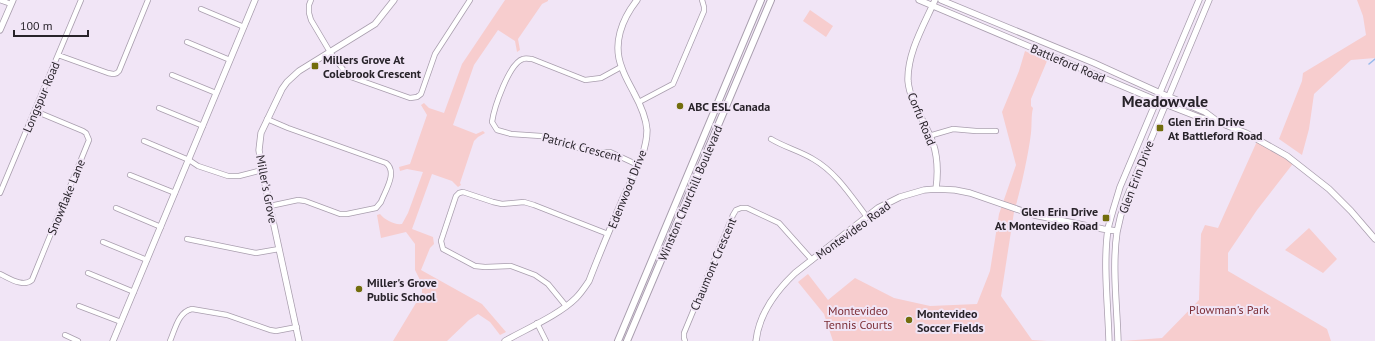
<svg xmlns="http://www.w3.org/2000/svg" width="1375" height="341" font-family="'PT Sans',sans-serif">
  <style>
    .green { fill: #f7cdce }
    .lines { fill: none; stroke-linecap: round; stroke-linejoin: round }
    .stream { stroke: #99baeb; stroke-width: 1.5 }
    .minor-casing { stroke: #a99eae; stroke-width: 6 }
    .tertiary-casing { stroke: #a99eae; stroke-width: 7 }
    .secondary-casing { stroke: #a99eae; stroke-width: 8 }
    .minor { stroke: #fff; stroke-width: 4.5 }
    .tertiary { stroke: #fff; stroke-width: 5.5 }
    .secondary { stroke: #fff; stroke-width: 6 }
    .poi-dot { fill: #726d0c; stroke: #f1e5f6; stroke-width: 1.5 }
    .labels { text-anchor: middle; dominant-baseline: central; stroke-width: 4; stroke-linejoin: round; paint-order: stroke }
    .poi-label { font-size: 12px; font-weight: bold; fill: #28232a; stroke: #f1e5f6; text-anchor: start }
    .street-label { font-size: 12px; fill: #28232a; stroke: #f1e5f6 }
    .park-label { font-size: 12px; fill: #7c2f37; stroke: #f1e5f6 }
    .district-label { font-size: 16px; font-weight: bold; fill: #28232a; stroke: #f1e5f6 }
  </style>
  <rect width="100%" height="100%" fill="#f1e5f6"/>
  <!-- green -->
  <path class="green" d="M505,0H548V1L542,4L518,39L520,50L517,52L515,41L498,30L474,65L453,125L476,134L483,131L485,133L478,137L474,141L460,183L461,185L458,187L452,181L432,174L412,229L433,237L434,244L430,248L421,270L482,304L506,332L500,335L490,322L478,314L469,320L447,341H393L422,293V284L415,270V244L406,232L381,238L377,215L380,214C385,220 394,225 402,224L408,213L423,172L407,169L400,171L399,167L410,164L427,115L421,105L424,103L429,108L444,113L462,64Z
    M1357,0H1375V58L1351,60L1314,94L1309,129L1302,155L1279,139L1302,81L1303,73L1366,35L1363,16Z
    M810,10L833,26L826,37L803,21Z
    M1025,51L1047,61L1031,99V106L1033,108C1031,116 1032,124 1031,133C1028,157 1021,188 1014,212L1001,296L1032,340L1047,341H833L824,314L798,282L808,274L828,300L855,278L894,298L930,306L977,304L990,271L999,214L1016,165L1002,112L1019,71Z
    M1258,139L1295,161L1257,210L1228,253V271L1327,329L1331,341H1122L1162,338L1199,300L1201,234L1205,225L1218,228Z
    M1309,228L1337,259L1323,273L1285,250Z"/>
  <g class="lines">
    <!-- stream -->
    <path class="stream" d="M1369,64L1375,59"/>
    <defs>
      <path id="minor" d="M0,0L11,4
        M311,0L309,5V13L311,20L330,52L348,76L410,98L417,97L421,94L435,54L470,0
        M201,9L244,27
        M187,42L230,60
        M58,55L108,73C113,74 116,75 119,71L148,0
        M621,67L601,78L585,80L532,59C529,59 526,58 523,59C509,63 494,108 492,122L497,130L511,134L541,136L591,152H610L638,165
        M172,75L216,93
        M639,102L673,84L704,11V7L702,0
        M159,108L203,126
        M267,119L288,128L386,163C398,172 385,191 381,202L376,208L347,214H340L305,201L298,200L270,206
        M929,136L953,129L976,131H996
        M771,139C784,147 800,151 813,159C836,172 851,196 867,217
        M144,141L189,160L198,166L228,176H239L262,170
        M130,175L175,193
        M0,193L81,0
        M116,208L161,227
        M187,239L256,253L279,249
        M103,242L147,260
        M88,273L134,292
        M0,274C9,278 23,288 32,280L89,140L86,133L83,131L35,111
        M79,306L121,322
        M566,306L548,284L535,275L511,266L485,267L475,266L443,249L441,241L456,196L459,193L463,192L493,202L502,204L524,202L534,205L608,234
        M537,323L546,341
        M65,335L78,341
        M170,341C175,330 178,312 192,309L227,315L270,330L276,331L297,327
        M685,341L684,338V333L733,215L736,210L741,208H747L779,223L812,260"/>
      <path id="tertiary" d="M919,0L1165,104L1201,118L1218,122L1246,133L1287,156L1329,189L1351,211L1375,239
        M935,0C924,25 907,53 908,81C910,103 926,123 933,143C938,158 938,174 936,189
        M941,0L1094,63L1160,93L1205,112L1217,121
        M0,30L13,0
        M113,341L255,0
        M299,341L262,170L259,150L261,133L282,89L287,82L299,71L375,24L394,0
        M505,341C526,329 559,315 576,298C581,293 585,287 589,281C600,252 612,224 624,196C633,176 647,153 647,130C646,117 640,104 634,93C630,85 625,77 622,68C612,44 622,19 637,0
        M756,341C759,314 776,291 795,273L878,208L900,197L924,190L936,189L955,190L970,193L1034,215L1103,229L1117,231
        M1109,341C1108,306 1103,263 1108,229C1111,215 1116,201 1120,187L1199,0
        M1118,341C1117,305 1112,267 1117,232C1119,221 1122,210 1126,199L1209,0"/>
      <path id="secondary" d="M618,341L761,0
        M627,341L771,0"/>
    </defs>
    <!-- minor casing -->
    <use href="#minor" class="minor-casing"/>
    <!-- tertiary casing -->
    <use href="#tertiary" class="tertiary-casing"/>
    <!-- secondary casing -->
    <use href="#secondary" class="secondary-casing"/>
    <!-- minor -->
    <use href="#minor" class="minor"/>
    <!-- tertiary -->
    <use href="#tertiary" class="tertiary"/>
    <!-- secondary -->
    <use href="#secondary" class="secondary"/>
  </g>
  <!-- markers -->
  <g class="poi-dot">
    <rect x="311" y="62" width="8" height="8" rx="2"/>
    <circle cx="680" cy="106" r="4"/>
    <rect x="1156" y="124" width="8" height="8" rx="2"/>
    <rect x="1102" y="214" width="8" height="8" rx="2"/>
    <circle cx="359" cy="289" r="4"/>
    <circle cx="909" cy="320" r="4"/>
  </g>
  <g class="labels">
    <!-- poi labels -->
    <g class="poi-label">
      <text x="323" y="59">Millers Grove At<tspan x="323" dy="14">Colebrook Crescent</tspan></text>
      <text x="688" y="106">ABC ESL Canada</text>
      <text x="1168" y="121">Glen Erin Drive<tspan x="1168" dy="14">At Battleford Road</tspan></text>
      <text x="1098" y="211" text-anchor="end">Glen Erin Drive<tspan x="1098" dy="14">At Montevideo Road</tspan></text>
      <text x="367" y="282">Miller's Grove<tspan x="367" dy="14">Public School</tspan></text>
      <text x="917" y="313">Montevideo<tspan x="917" dy="14">Soccer Fields</tspan></text>
    </g>
    <!-- street labels -->
    <g class="street-label">
      <text transform="translate(1068 63) rotate(23)">Battleford Road</text>
      <text transform="translate(41 97) rotate(-67)">Longspur Road</text>
      <text transform="translate(922 119) rotate(68)">Corfu Road</text>
      <text transform="translate(582 147) rotate(15)">Patrick Crescent</text>
      <text transform="translate(1136 177) rotate(-69)">Glen Erin Drive</text>
      <text transform="translate(267 189) rotate(79)">Miller's Grove</text>
      <text transform="translate(627 189) rotate(-68)">Edenwood Drive</text>
      <text transform="translate(690 193) rotate(-67)">Winston Churchill Boulevard</text>
      <text transform="translate(66 197) rotate(-68)">Snowflake Lane</text>
      <text transform="translate(853 230) rotate(-36)">Montevideo Road</text>
      <text transform="translate(713 264) rotate(-67)">Chaumont Crescent</text>
    </g>
    <!-- park labels -->
    <g class="park-label">
      <text x="1229" y="309">Plowman's Park</text>
      <text x="858" y="310">Montevideo<tspan x="858" dy="14">Tennis Courts</tspan></text>
    </g>
    <!-- district labels -->
    <g class="district-label">
      <text x="1165" y="101">Meadowvale</text>
    </g>
  </g>
  <!-- scale -->
  <path d="M14 30v6h74v-6" fill="none" stroke="#28232a" stroke-width="2"/>
  <text x="20" y="30" font-size="12" fill="#28232a" stroke="#f1e5f6" stroke-width="3" paint-order="stroke">100 m</text>
</svg>
